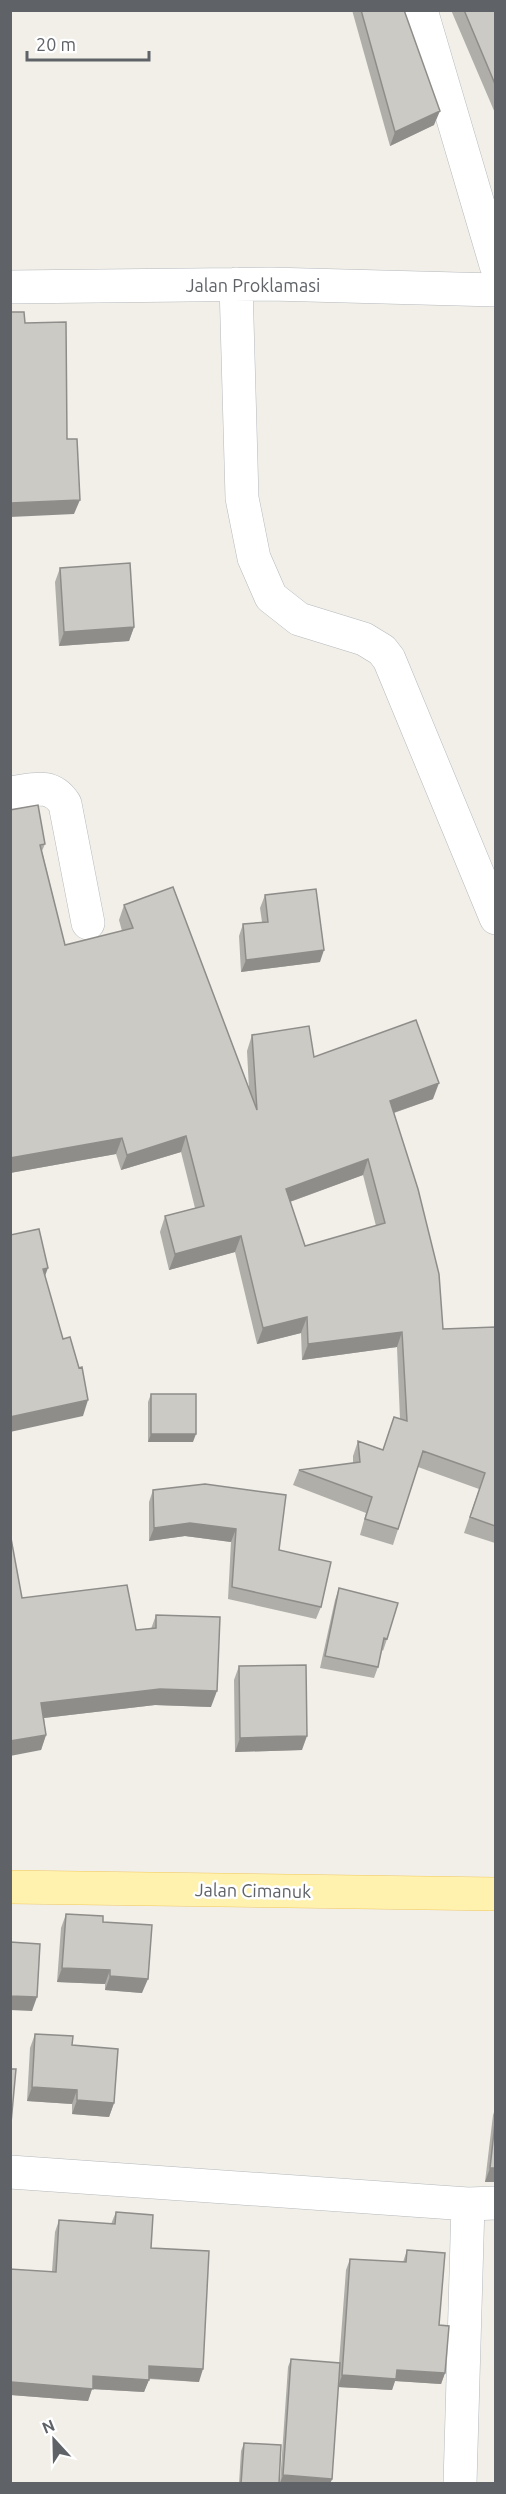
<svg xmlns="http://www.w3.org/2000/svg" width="506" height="2494" font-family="Ubuntu,sans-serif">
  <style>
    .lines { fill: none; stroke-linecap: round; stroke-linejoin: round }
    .street-casing { stroke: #b5b8bc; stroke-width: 34 }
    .primary-casing { stroke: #f2c960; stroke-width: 34 }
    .street { stroke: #fff; stroke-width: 33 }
    .primary { stroke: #fff2af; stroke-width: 33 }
    .wall { fill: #afaea9; fill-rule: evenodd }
    .shaded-wall { fill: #8f8d8a }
    .building { fill: #cccac5; stroke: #8f8d8a; stroke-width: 1.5; fill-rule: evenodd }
    .labels { text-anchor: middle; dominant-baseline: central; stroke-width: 5; stroke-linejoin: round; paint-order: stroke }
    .street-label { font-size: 18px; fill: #5f6368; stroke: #fff }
  </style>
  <rect width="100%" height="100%" fill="#f1efe8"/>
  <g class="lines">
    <defs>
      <path id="street" d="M421,10L496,265
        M236,284L242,498L254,558L271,597L299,619L364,639L382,650L389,659L496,918
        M10,287L270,284L496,290
        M10,793C33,790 51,782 65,804L88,923
        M10,2172L468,2204L496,2203
        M460,2484L468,2204"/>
      <path id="primary" d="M10,1887L496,1894"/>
    </defs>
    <!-- street casing -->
    <use href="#street" class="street-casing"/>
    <!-- primary casing -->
    <use href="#primary" class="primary-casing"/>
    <!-- street -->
    <use href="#street" class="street"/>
    <!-- primary -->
    <use href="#primary" class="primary"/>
  </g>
  <!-- wall -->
  <path class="wall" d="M352,10H404L434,125L390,146Z
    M451,10H495V113Z
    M60,568L134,627L129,641L59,646L55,582Z
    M10,810L45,844L42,851L65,945L122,931L119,920L124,905L249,1089L247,1051L252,1035L433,1099L394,1113L443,1329L495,1327V1543L464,1533L479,1489L418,1467L393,1545L360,1535L366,1513L293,1485L299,1470L353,1463V1456L358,1441L383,1450L394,1417L400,1419L397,1347L302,1360L301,1333L257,1344L235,1252L169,1270L160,1232L165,1216L195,1208L181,1152L121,1170L116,1154L10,1173ZM363,1175L376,1226L305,1246L290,1202Z
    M265,895L320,962L241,972L239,936L243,924L262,922L260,908Z
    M151,1394L193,1442H148V1402Z
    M153,1490L279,1550L321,1607L316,1619L228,1599L231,1542L185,1536L149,1541V1502Z
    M339,1588L387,1639L383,1651L382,1650L378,1667L374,1678L320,1668L335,1600Z
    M22,1598L136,1630L151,1629L156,1615L211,1707L155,1705L44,1718L46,1735L41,1750Z
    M239,1666L302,1750L235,1752L234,1680Z
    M66,1914L103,1922L142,1993L105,1990V1984L57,1982L61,1928Z
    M35,2034L72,2045L114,2103L109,2117L72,2114V2104L27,2101L30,2048Z
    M495,2109V2182H485L493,2115Z
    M116,2212L151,2248L199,2382L149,2379L144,2392L92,2389L88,2401L11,2395L52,2271L55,2232L59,2220L111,2224Z
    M407,2250L439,2325L445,2373L441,2384L395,2381L392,2390L338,2387L332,2479L330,2484L280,2483L288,2367L291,2359L339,2363L346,2270L350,2259L403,2262Z
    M244,2443L279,2484H239L241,2451Z"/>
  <!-- shaded-wall -->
  <path class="shaded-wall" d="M440,111L434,125L390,146L395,132Z
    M80,500L74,514L10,517V503Z
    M134,627L129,641L59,646L64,632Z
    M324,950L320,962L241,972L246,960Z
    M439,1083L433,1099L384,1116L390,1101Z
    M186,1136L181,1152L121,1170L127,1155Z
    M122,1138L116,1154L10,1173V1158Z
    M368,1159L363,1175L281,1205L286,1189Z
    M241,1236L235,1252L169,1270L175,1254Z
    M48,1268L42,1284L43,1269Z
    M307,1317L301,1333L257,1344L263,1328Z
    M402,1332L397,1347L302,1360L308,1344Z
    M88,1400L83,1416L10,1432V1417Z
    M151,1434H196L193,1442H148Z
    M190,1523L236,1529L231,1542L185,1536L149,1541L154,1528Z
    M160,1689L217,1691L211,1707L155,1705L35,1719L41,1703Z
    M46,1735L41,1750L10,1756V1741Z
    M307,1736L302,1750L235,1752L240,1738Z
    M62,1968L110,1970L105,1984L57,1982Z
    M110,1976L148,1979L142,1993L105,1990Z
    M10,1996L37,1997L32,2011L10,2010Z
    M32,2087L77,2090L72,2104L27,2101Z
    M77,2100L114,2103L109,2117L72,2114Z
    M490,2168H495V2182H485Z
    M149,2366L203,2369L199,2382L145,2378Z
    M397,2370L445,2373L441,2384L395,2381L392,2390L338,2387L342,2375Z
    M93,2376L149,2380L144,2392L92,2389L88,2401L11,2395L10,2396V2386L12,2382Z
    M283,2475L332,2479L330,2484L280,2483Z"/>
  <!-- building -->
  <path class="building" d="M361,10H404L440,111L395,132Z
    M464,10H495V84Z
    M10,312H24L25,323L66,322L67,439H77L80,500L10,503Z
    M130,563L134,627L64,632L60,568Z
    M38,805L45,844L40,845L65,945L133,928L124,905L173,887L257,1110L252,1035L309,1026L314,1057L416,1020L439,1083L390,1101L418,1189L439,1274L443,1329L495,1327V1526L470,1517L485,1473L423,1451L398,1529L365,1519L372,1497L299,1470L360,1462L358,1441L383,1450L394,1417L407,1421L402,1332L308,1344L307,1317L263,1328L241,1236L175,1254L165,1216L204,1206L186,1136L127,1155L122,1138L10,1158V810ZM368,1159L385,1223L305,1246L286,1189Z
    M316,889L324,950L246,960L243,924L268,922L265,895Z
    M39,1229L48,1268L43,1269L63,1339L70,1337L79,1368L82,1367L88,1400L10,1417V1235Z
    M151,1394H196V1434H151Z
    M205,1484L286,1495L279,1550L331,1562L321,1607L232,1587L236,1529L190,1523L154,1528L153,1490Z
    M10,1533L22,1598L127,1585L136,1630L156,1628V1615L220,1617L217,1691L160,1689L41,1703L46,1735L10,1741Z
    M339,1588L398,1603L387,1639L384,1638L378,1667L325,1656Z
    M306,1665L307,1736L240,1738L239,1666Z
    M66,1914L103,1916V1922L152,1925L148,1979L110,1976V1970L62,1968Z
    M10,1942L40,1944L37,1997L10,1996Z
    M35,2034L73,2036L72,2045L118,2049L114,2103L77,2100V2090L32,2087Z
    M10,2069H16L11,2123H10Z
    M495,2123V2168H490Z
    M116,2212L153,2215L151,2248L209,2251L203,2369L149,2366V2380L93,2376V2389L12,2382L10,2394V2269L56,2272L59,2220L115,2224Z
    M407,2250L445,2253L439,2325L449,2326L445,2373L397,2370L396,2379L342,2375L350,2259L406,2262Z
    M291,2359L340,2363L332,2479L283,2475Z
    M244,2443L281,2445L279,2484H241Z"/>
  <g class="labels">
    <!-- street labels -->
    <g class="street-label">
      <text x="253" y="285">Jalan Proklamasi</text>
      <text transform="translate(253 1890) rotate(1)">Jalan Cimanuk</text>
    </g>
  </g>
  <!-- border -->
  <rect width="506" height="2494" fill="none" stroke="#5f6368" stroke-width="24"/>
  <!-- north arrow -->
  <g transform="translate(54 2440) rotate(338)" stroke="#ffffff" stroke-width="4.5" paint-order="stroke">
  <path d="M0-4.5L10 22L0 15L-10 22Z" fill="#5f6368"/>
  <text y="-9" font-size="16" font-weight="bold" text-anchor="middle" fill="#5f6368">N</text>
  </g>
  <!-- scale -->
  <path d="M27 51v9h122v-9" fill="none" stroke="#5f6368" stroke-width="3"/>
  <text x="36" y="51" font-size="18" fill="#5f6368" stroke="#ffffff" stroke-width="4.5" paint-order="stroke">20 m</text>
</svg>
